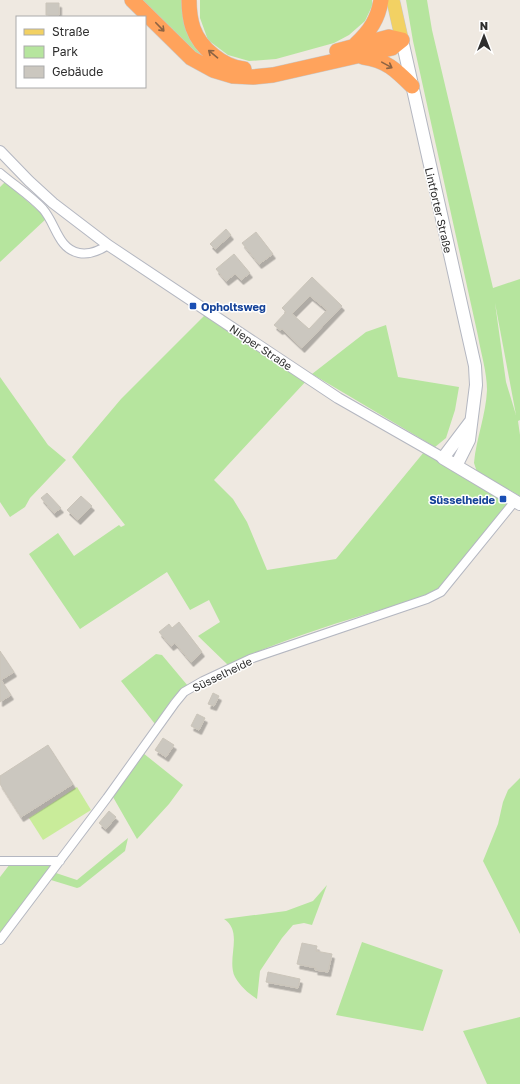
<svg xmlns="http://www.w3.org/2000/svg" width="520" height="1084" font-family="'Golos Text',sans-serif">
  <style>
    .green { fill: #b6e59e; fill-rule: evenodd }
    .pitch { fill: #c9ec9a }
    .building { fill: #cbc7bf; stroke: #cbc5ba; fill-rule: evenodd; filter: url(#shadow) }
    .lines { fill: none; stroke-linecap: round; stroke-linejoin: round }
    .minor-casing { stroke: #b4b7c1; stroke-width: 10 }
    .tertiary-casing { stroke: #b4b7c1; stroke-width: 12 }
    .secondary-casing { stroke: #b4b7c1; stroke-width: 14 }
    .primary-casing { stroke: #c9c9c9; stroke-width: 14 }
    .motorway-casing { stroke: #c9c9c9; stroke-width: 16 }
    .minor { stroke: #fff; stroke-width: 8 }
    .tertiary { stroke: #fff; stroke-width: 10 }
    .secondary { stroke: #fff; stroke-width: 12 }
    .primary { stroke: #f2d163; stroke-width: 13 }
    .motorway { stroke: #ffa35c; stroke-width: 15 }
    .oneway { stroke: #8c6343 }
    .transit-dot { fill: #1a4fb4; stroke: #fff; stroke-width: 1.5 }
    .labels { text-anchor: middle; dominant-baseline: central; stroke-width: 3; stroke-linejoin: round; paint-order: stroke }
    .street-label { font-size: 11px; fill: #2e2e2e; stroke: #fff }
    .transit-label { font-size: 11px; font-weight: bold; fill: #164399; stroke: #fff; text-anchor: start }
  </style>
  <defs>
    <filter id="shadow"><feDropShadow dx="2.5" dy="4.5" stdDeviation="0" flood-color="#0004"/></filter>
  </defs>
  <rect width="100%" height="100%" fill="#efe9e1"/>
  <!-- green -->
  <path class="green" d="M137,0H186L209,58L201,60Z
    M200,0H372V6L365,21L349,35L334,43L276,59L249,61L228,55L208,40L200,18Z
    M406,0H427L432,30L493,288L520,279V420L518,421L520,435V496L477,472L474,463C476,439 486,415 487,390C487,372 481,354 478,336L413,41ZM495,303L516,415L506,382Z
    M5,182L47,218L0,262V187Z
    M205,315L308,379L214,480L233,499L247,522L267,570L336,559L424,452L451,470L507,502L506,507L443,586L426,595L386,610L383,609C331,625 277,641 228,665L198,636L220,622L209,600L190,610L167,572L80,629L29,554L58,533L74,556L119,525L121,527L125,525L72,457L121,399Z
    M386,325L398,377L459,387L455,410L446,438L435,447L312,374L366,332Z
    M0,377L48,445L66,460L30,498L25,507L10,517L0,502Z
    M156,654L162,655L188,686L172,699L155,724L121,681Z
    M143,753L183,785L169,804L137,839L113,797Z
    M520,778V934L483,861L498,824L503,802L508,790Z
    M128,838L125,851L80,887L77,888L51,880L56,873L77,880Z
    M10,864L52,865L0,934V877Z
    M327,885L312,925L304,923L293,925L282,938L260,971L257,999C249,994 240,986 235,977C226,959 244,932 224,919L286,911L313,901Z
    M362,942L443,970L423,1031L336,1015Z
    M520,1017V1084H487L463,1031Z"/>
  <!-- pitch -->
  <path class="pitch" d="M77,787L91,810L43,840L29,818Z"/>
  <!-- building -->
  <path class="building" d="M46,3H59V15H46Z
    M226,229L231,235L215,249L210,244Z
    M256,232L273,254L259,264L242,243Z
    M234,254L250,273L241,280L235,274L226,281L216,269Z
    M312,277L342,306L302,348L282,329L280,330L274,325L286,312L282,308ZM310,296L327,310L309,329L292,314Z
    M47,493L61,508L54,513L41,498Z
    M81,496L92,506L78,520L67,510Z
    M179,622L202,652L191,662L175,643L171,646L159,632L169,624L172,628Z
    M0,651L14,672L1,680L11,695L0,702Z
    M213,693L219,696L214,706L208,704Z
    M197,714L205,718L199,730L191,726Z
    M163,738L174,745L166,757L155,750Z
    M48,745L73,784L21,817L0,784V776Z
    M109,811L116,817L106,829L99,823Z
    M302,943L317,946L316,951L332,954L328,972L315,970L316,968L297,964Z
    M268,972L300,979L298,988L266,982Z"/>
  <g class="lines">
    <defs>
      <path id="minor" d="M0,173C14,185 31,196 43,209C56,224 58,249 79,253C90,255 99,251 108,245
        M0,861H60
        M0,940L107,798L175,703L184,692L203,681L250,659L427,599L441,592L515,501"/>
      <path id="tertiary" d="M0,151L29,181L53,203L108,245L338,398L443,458"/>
      <path id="secondary" d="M402,40L475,366L476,385L469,440L456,466
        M471,421L443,458L520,504"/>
      <path id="primary" d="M393,0L402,40"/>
      <path id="motorway" d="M132,0L191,58L213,70L233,76L253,77L273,75L392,48L402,40
        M189,0C189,9 190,19 193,28C200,48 223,67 244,69
        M356,44C370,31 378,19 381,0
        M337,51L389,37L402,40
        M363,57C386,60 396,70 412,86"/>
    </defs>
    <!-- minor casing -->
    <use href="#minor" class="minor-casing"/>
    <!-- tertiary casing -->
    <use href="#tertiary" class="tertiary-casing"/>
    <!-- secondary casing -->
    <use href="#secondary" class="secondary-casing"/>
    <!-- primary casing -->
    <use href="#primary" class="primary-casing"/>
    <!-- motorway casing -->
    <use href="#motorway" class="motorway-casing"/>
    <!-- minor -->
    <use href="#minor" class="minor"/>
    <!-- tertiary -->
    <use href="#tertiary" class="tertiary"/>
    <!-- secondary -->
    <use href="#secondary" class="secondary"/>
    <!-- primary -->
    <use href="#primary" class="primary"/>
    <!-- motorway -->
    <use href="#motorway" class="motorway"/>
  </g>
  <!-- one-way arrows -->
  <defs><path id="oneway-shaft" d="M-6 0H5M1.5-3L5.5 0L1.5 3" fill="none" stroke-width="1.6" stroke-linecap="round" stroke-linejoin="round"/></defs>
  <g class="oneway">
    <use href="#oneway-shaft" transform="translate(160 27) rotate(46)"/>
    <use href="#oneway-shaft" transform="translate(213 54) rotate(-140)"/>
    <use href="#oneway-shaft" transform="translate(387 65) rotate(29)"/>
  </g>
  <!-- markers -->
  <g class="transit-dot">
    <rect x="189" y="302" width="8" height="8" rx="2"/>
    <rect x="499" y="495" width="8" height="8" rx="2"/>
  </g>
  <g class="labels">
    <!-- street labels -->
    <g class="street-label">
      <text transform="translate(439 210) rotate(77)">Lintforter Straße</text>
      <text transform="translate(261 347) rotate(34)">Nieper Straße</text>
      <text transform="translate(222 674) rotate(-26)">Süsselheide</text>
    </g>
    <!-- transit labels -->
    <g class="transit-label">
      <text x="201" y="306">Opholtsweg</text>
      <text x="495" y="499" text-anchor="end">Süsselheide</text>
    </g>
  </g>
  <!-- legend -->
  <rect x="16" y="16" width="130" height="72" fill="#ffffff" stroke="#ababab"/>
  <rect x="24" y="29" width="20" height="6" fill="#f2d163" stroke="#ababab"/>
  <text x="52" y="36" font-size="12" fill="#2e2e2e">Straße</text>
  <rect x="24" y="46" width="20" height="12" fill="#b6e59e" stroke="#ababab"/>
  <text x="52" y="56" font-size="12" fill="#2e2e2e">Park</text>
  <rect x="24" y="66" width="20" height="12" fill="#cbc7bf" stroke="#ababab"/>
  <text x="52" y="76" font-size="12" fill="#2e2e2e">Gebäude</text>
  <!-- north arrow -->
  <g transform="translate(484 36)" stroke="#ffffff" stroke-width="3" paint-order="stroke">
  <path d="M0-3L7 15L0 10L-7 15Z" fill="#2e2e2e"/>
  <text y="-6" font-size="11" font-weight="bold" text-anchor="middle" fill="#2e2e2e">N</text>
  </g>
</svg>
